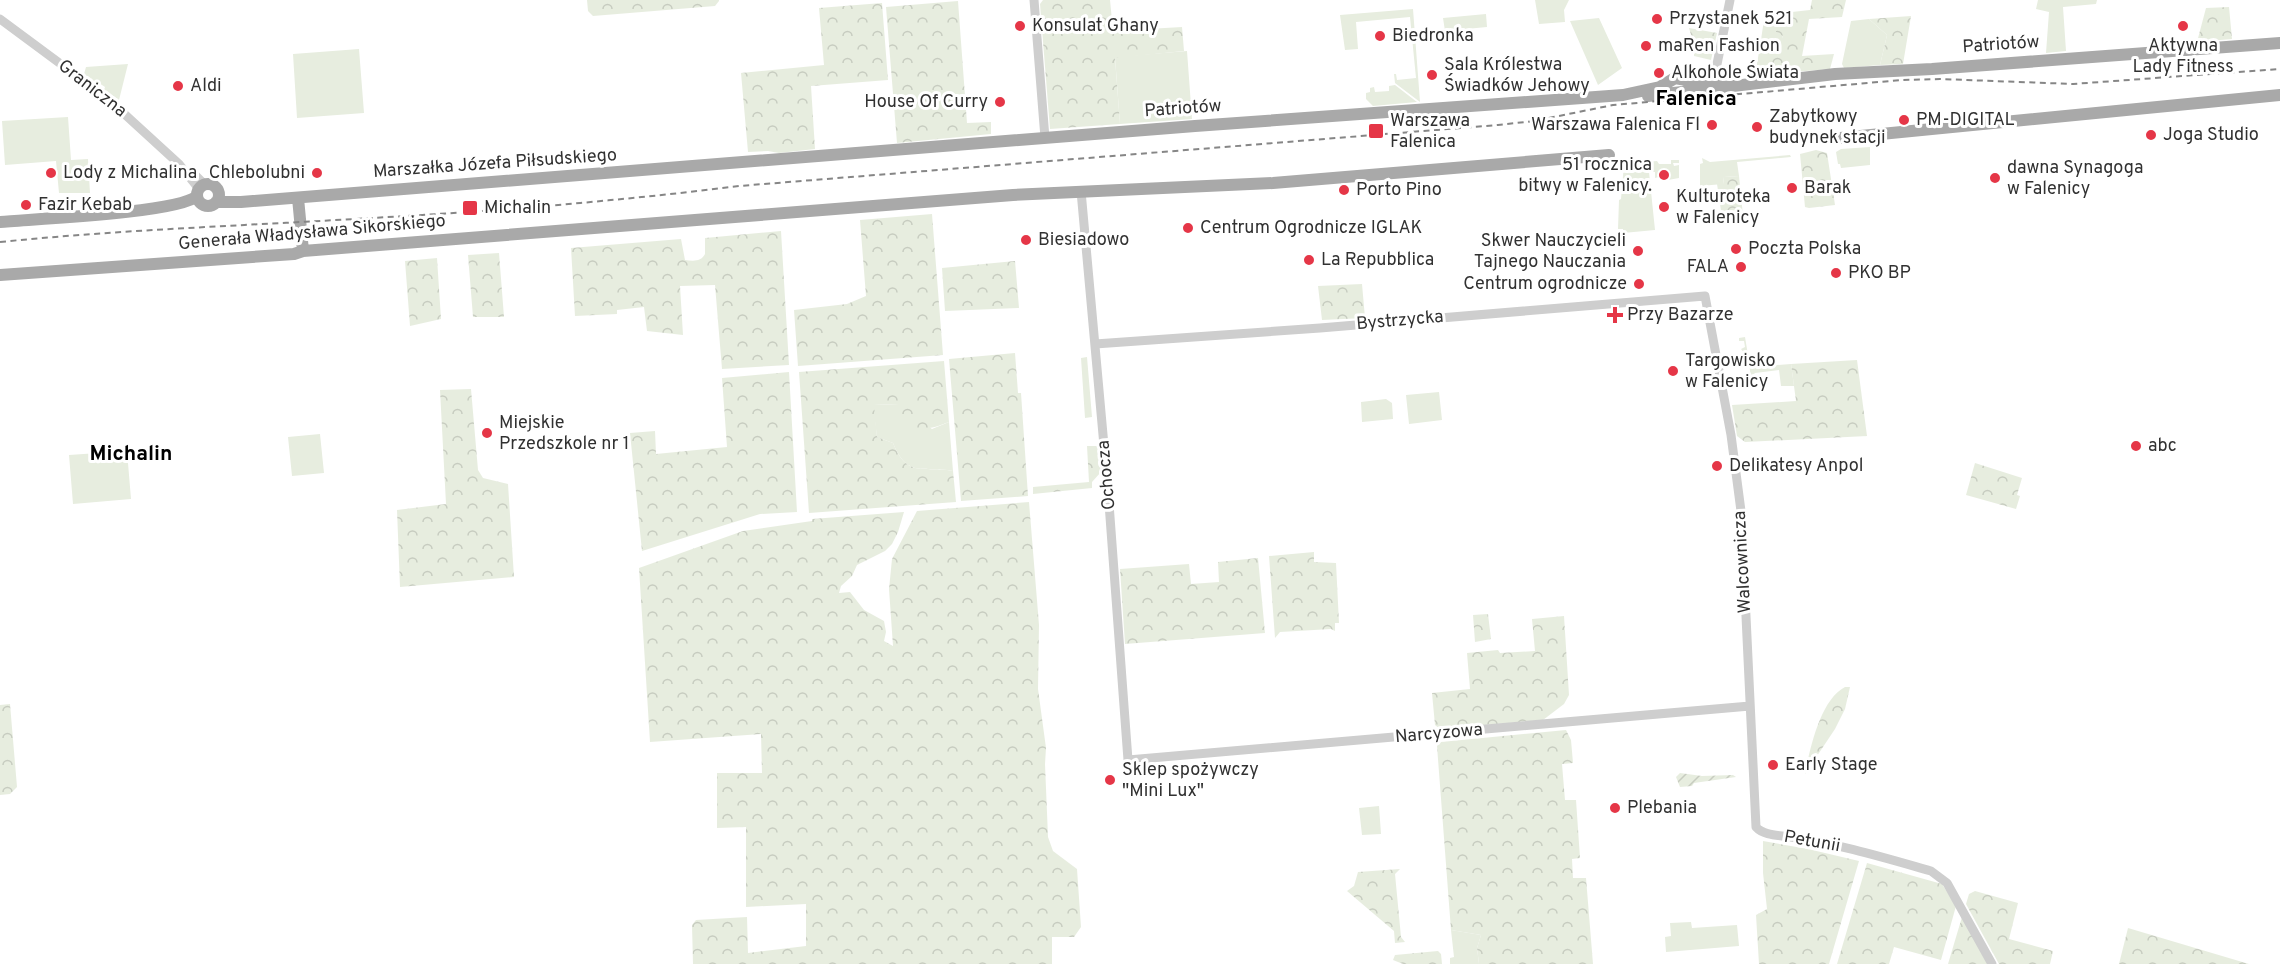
<svg xmlns="http://www.w3.org/2000/svg" width="2280" height="964" font-family="Overpass,sans-serif">
  <style>
    .grass { fill: #e7eddf }
    .forest { fill: url(#forest-crowns) }
    .garden { fill: url(#garden-furrows) }
    .lines { fill: none; stroke-linecap: round; stroke-linejoin: round }
    .minor { stroke: #cecece; stroke-width: 9 }
    .major { stroke: #a9a9a9; stroke-width: 12 }
    .rail { stroke: #868686; stroke-width: 2; stroke-dasharray: 6 4.5; stroke-linecap: butt }
    .poi-dot { fill: #e53647; stroke: #fff; stroke-width: 2 }
    .labels { text-anchor: middle; dominant-baseline: central; stroke-width: 6; stroke-linejoin: round; paint-order: stroke }
    .poi-label { font-size: 18px; fill: #313131; stroke: #fff; text-anchor: start }
    .street-label { font-size: 18px; fill: #313131; stroke: #fff }
    .quarter-label { font-size: 21px; font-weight: bold; fill: #000; stroke: #fff }
  </style>
  <defs>
    <pattern id="forest-crowns" width="20" height="18" patternUnits="userSpaceOnUse" patternTransform="scale(1.5)"><rect width="20" height="18" fill="#e7eddf"/><path d="M2 6a3 3 0 1 1 6 0M12 15a3 3 0 1 1 6 0" fill="none" stroke="#c7ccc0"/></pattern>
    <pattern id="garden-furrows" width="10" height="10" patternUnits="userSpaceOnUse" patternTransform="scale(1.5)"><rect width="10" height="10" fill="#e7eddf"/><path d="M-1 1l2-2M0 10L10 0M9 11l2-2" fill="none" stroke="#c7ccc0"/></pattern>
  </defs>
  <rect width="100%" height="100%" fill="#fff"/>
  <!-- grass -->
  <path class="grass" d="M1535,0H1569L1564,10L1565,22L1539,24Z
    M2038,0H2097L2096,4L2063,7L2066,51L2046,53L2049,12L2036,9Z
    M1413,9L1420,102L1395,83L1394,74H1396L1397,80L1416,78L1410,17L1356,22L1358,49L1345,50L1340,15Z
    M1486,14L1487,27L1445,31L1443,18Z
    M1599,18L1622,68L1598,85L1570,21Z
    M1869,19L1887,35L1880,65L1844,68L1842,64L1851,21Z
    M1764,20L1776,24V32L1783,35L1781,44C1773,47 1767,42 1760,46Z
    M359,49L364,113L297,118L293,54Z
    M1187,51L1192,119L1120,124L1115,57Z
    M128,64L119,100L104,90L105,87L99,83L97,84L84,74L86,67Z
    M1395,85L1417,102L1373,106L1366,99V93L1370,92V88L1374,87L1375,92L1389,91V86Z
    M68,117L71,160L88,159L90,193H59L56,161L5,165L2,121Z
    M1870,147V165L1841,168L1840,164H1838L1836,152L1841,149Z
    M1790,155L1791,157L1737,162L1739,176L1724,177L1723,184L1700,186V164L1703,163L1702,158L1710,162Z
    M1671,160H1679V163H1673L1674,166L1679,165V178L1668,180L1667,170L1659,171V177L1655,178V172H1649L1655,230L1623,233V229H1618L1619,200L1621,199L1624,164L1657,161L1659,164H1671Z
    M1745,337L1750,367L1791,364L1794,386H1781L1779,370L1755,373L1751,377L1748,358L1741,349L1745,347L1744,341H1739V338Z
    M1087,357L1092,417L1085,418L1081,358Z
    M1439,392L1442,420L1409,424L1406,395Z
    M1386,399L1392,403L1393,419L1362,422L1361,402Z
    M899,404L932,429L949,422L953,471C922,465 908,479 893,443L877,437L873,405Z
    M320,434L324,473L292,476L288,437Z
    M127,451L131,499L73,504L69,455Z
    M1379,806L1381,834L1362,835L1359,808Z
    M1691,922L1692,928L1737,925L1739,946L1666,952L1665,937L1671,936L1670,923Z
    M1451,930L1481,935L1477,948L1479,964H1450V958L1454,957Z"/>
  <!-- forest -->
  <path class="forest" d="M587,0H719V1L715,6L593,16L588,11Z
    M1043,0H1110L1113,31L1182,27L1184,51L1115,58L1120,124L1050,129L1040,4Z
    M1812,0H1846L1842,17L1809,19L1802,56L1834,54L1830,69L1755,75L1760,46L1764,43L1779,45L1783,36L1776,32V24L1765,21L1764,15L1810,10Z
    M958,1L967,123L991,122V134L897,143L886,7Z
    M882,3L888,80L811,86L815,149L779,153L768,151L748,152L741,73L824,65L819,8Z
    M2229,7L2232,39L2197,42L2206,8Z
    M1911,16L1903,64L1880,65L1887,35L1869,19Z
    M1689,28L1717,33L1711,60L1694,56V45Z
    M1816,150L1827,153L1835,205L1809,208L1805,207L1800,154Z
    M1739,176L1743,216L1722,217L1717,184H1723L1724,177Z
    M932,214L943,355L798,366L794,310L847,304L866,296L860,220Z
    M781,231L789,365L722,369L715,285L680,286L683,335L647,331L644,307L617,310V314L575,316L571,248L681,239L685,260C693,261 701,262 705,254V238Z
    M499,253L504,317H473L468,255Z
    M437,258L441,319L410,326L405,261Z
    M1015,261L1019,308L945,311L942,268Z
    M1362,284L1365,318L1322,320L1318,286Z
    M1015,353L1018,393H1021L1028,496L961,501L949,359Z
    M1857,360L1867,436L1745,442L1737,436L1732,405L1796,401L1791,364Z
    M944,361L949,422C932,429 918,432 902,422L898,404L874,405L877,437L893,443C908,479 922,465 953,471L956,502L809,513L799,372Z
    M789,372L797,512L760,514L642,551L630,433L655,431L656,454L727,447L722,378Z
    M471,389L478,470L483,478L508,484L514,577L400,587L397,510L446,504L440,390Z
    M1087,446H1099L1101,472L1092,482V488L1033,494V487L1089,482Z
    M1975,463L2022,478L2017,495L2020,496L2016,509L1966,495Z
    M1029,502L1039,625L1038,689L1046,748L1045,764L1048,837L1053,851L1077,869L1081,927L1074,937H1052V964H693L692,925L696,920L747,917L748,953L806,946V904L746,907V827L717,828V773H762L761,734L650,742L639,568L743,531L812,521V519L904,512L898,532L892,544L885,551L857,565L852,576L841,586L839,593L850,592L864,610L884,621L886,632L884,641L893,646L889,589L892,559L917,511Z
    M1314,552V562L1336,563L1339,623H1335V631L1331,629L1280,632L1275,638L1269,556Z
    M1258,558L1265,633L1125,644L1120,569L1189,564L1191,584L1219,582L1218,562Z
    M1488,614L1491,639L1475,642L1473,615Z
    M1564,616L1569,695L1564,704L1543,720L1440,729L1435,725L1432,693L1470,689L1467,653L1498,650L1500,653L1535,651L1532,619Z
    M1845,687H1850L1845,709L1835,729L1805,774C1810,749 1820,700 1845,687Z
    M10,704L17,787L10,794L0,795V705Z
    M1566,730L1571,740L1573,763L1562,764L1565,800H1576L1580,858L1572,859L1573,878H1586L1593,964H1479L1477,948L1481,935L1451,930L1437,746L1441,742Z
    M1763,841L1808,849L1859,861L1829,964H1759L1756,915L1767,909L1763,873Z
    M1867,863L1942,884L1956,906L1941,960L1894,947L1889,964H1837Z
    M1400,869L1395,874L1401,937L1405,942L1395,943L1394,931L1347,891L1354,886L1358,872Z
    M1975,891L2018,903L2009,939L2053,951L2050,964H1999L1966,904L1969,894Z
    M1962,917L1988,964H1948Z
    M2128,928L2249,964H2119Z
    M1438,951L1441,954L1442,964H1403L1393,960L1395,955Z"/>
  <!-- garden -->
  <path class="garden" d="M1680,773L1702,776L1733,775L1736,777L1694,783L1692,786L1680,787L1676,777Z"/>
  <g class="lines">
    <!-- minor -->
    <path class="minor" d="M1034,0L1045,138
      M0,19L108,99L179,164L199,189
      M1716,88L1715,74L1730,0
      M191,171L205,185
      M1081,191L1108,490L1128,760L1750,706
      M1095,344L1320,328L1705,296L1731,435L1741,511L1756,827C1764,836 1779,835 1791,837C1839,844 1885,858 1931,871L1947,883L1992,964"/>
    <!-- major -->
    <path class="major" d="M1648,96L1835,74L1932,69L2280,43
      M1830,139L2280,95
      M197 195a11 11 0 1 1 22 0a11 11 0 1 1-22 0Z
      M298,198L303,251
      M216,202H241L1195,126L1623,95L1660,87L1675,78L1726,87
      M0,222C33,219 178,213 197,196
      M0,275L294,254L303,251L1013,195L1273,183L1609,155"/>
    <!-- rail -->
    <path class="rail" d="M0,242C118,230 236,226 354,219C483,212 611,202 739,186L1498,125L1534,121L1613,105L1902,80L1940,79L2073,84L2280,69"/>
  </g>
  <!-- markers -->
  <g class="poi-dot">
    <circle cx="1657" cy="19" r="6"/>
    <circle cx="1020" cy="26" r="6"/>
    <circle cx="2183" cy="26" r="6"/>
    <circle cx="1380" cy="36" r="6"/>
    <circle cx="1646" cy="46" r="6"/>
    <circle cx="1659" cy="73" r="6"/>
    <circle cx="1432" cy="75" r="6"/>
    <circle cx="178" cy="86" r="6"/>
    <circle cx="1000" cy="102" r="6"/>
    <circle cx="1904" cy="120" r="6"/>
    <circle cx="1712" cy="125" r="6"/>
    <circle cx="1757" cy="127" r="6"/>
    <rect x="1368" y="123" width="16" height="16" rx="3"/>
    <circle cx="2151" cy="135" r="6"/>
    <circle cx="51" cy="173" r="6"/>
    <circle cx="317" cy="173" r="6"/>
    <circle cx="1664" cy="175" r="6"/>
    <circle cx="1995" cy="178" r="6"/>
    <circle cx="1792" cy="188" r="6"/>
    <circle cx="1344" cy="190" r="6"/>
    <circle cx="26" cy="205" r="6"/>
    <circle cx="1664" cy="207" r="6"/>
    <rect x="462" y="200" width="16" height="16" rx="3"/>
    <circle cx="1188" cy="228" r="6"/>
    <circle cx="1026" cy="240" r="6"/>
    <circle cx="1736" cy="249" r="6"/>
    <circle cx="1638" cy="251" r="6"/>
    <circle cx="1309" cy="260" r="6"/>
    <circle cx="1741" cy="267" r="6"/>
    <circle cx="1836" cy="273" r="6"/>
    <circle cx="1639" cy="284" r="6"/>
    <path d="M1612 306h6v6h6v6h-6v6h-6v-6h-6v-6h6z"/>
    <circle cx="1673" cy="371" r="6"/>
    <circle cx="487" cy="433" r="6"/>
    <circle cx="2136" cy="446" r="6"/>
    <circle cx="1717" cy="466" r="6"/>
    <circle cx="1773" cy="765" r="6"/>
    <circle cx="1110" cy="780" r="6"/>
    <circle cx="1615" cy="808" r="6"/>
  </g>
  <g class="labels">
    <!-- poi labels -->
    <g class="poi-label">
      <text x="1669" y="19">Przystanek 521</text>
      <text x="1032" y="26">Konsulat Ghany</text>
      <text x="1392" y="36">Biedronka</text>
      <text x="1658" y="46">maRen Fashion</text>
      <text x="2183" y="46" text-anchor="middle">Aktywna<tspan x="2183" dy="21">Lady Fitness</tspan></text>
      <text x="1444" y="65">Sala Królestwa<tspan x="1444" dy="21">Świadków Jehowy</tspan></text>
      <text x="1671" y="73">Alkohole Świata</text>
      <text x="190" y="86">Aldi</text>
      <text x="988" y="102" text-anchor="end">House Of Curry</text>
      <text x="1769" y="117">Zabytkowy<tspan x="1769" dy="21">budynek stacji</tspan></text>
      <text x="1916" y="120">PM-DIGITAL</text>
      <text x="1390" y="121">Warszawa<tspan x="1390" dy="21">Falenica</tspan></text>
      <text x="1700" y="125" text-anchor="end">Warszawa Falenica Fl</text>
      <text x="2163" y="135">Joga Studio</text>
      <text x="1652" y="165" text-anchor="end">51 rocznica<tspan x="1652" dy="21">bitwy w Falenicy.</tspan></text>
      <text x="2007" y="168">dawna Synagoga<tspan x="2007" dy="21">w Falenicy</tspan></text>
      <text x="63" y="173">Lody z Michalina</text>
      <text x="305" y="173" text-anchor="end">Chlebolubni</text>
      <text x="1804" y="188">Barak</text>
      <text x="1356" y="190">Porto Pino</text>
      <text x="1676" y="197">Kulturoteka<tspan x="1676" dy="21">w Falenicy</tspan></text>
      <text x="38" y="205">Fazir Kebab</text>
      <text x="484" y="208">Michalin</text>
      <text x="1200" y="228">Centrum Ogrodnicze IGLAK</text>
      <text x="1038" y="240">Biesiadowo</text>
      <text x="1626" y="241" text-anchor="end">Skwer Nauczycieli<tspan x="1626" dy="21">Tajnego Nauczania</tspan></text>
      <text x="1748" y="249">Poczta Polska</text>
      <text x="1321" y="260">La Repubblica</text>
      <text x="1729" y="267" text-anchor="end">FALA</text>
      <text x="1848" y="273">PKO BP</text>
      <text x="1627" y="284" text-anchor="end">Centrum ogrodnicze</text>
      <text x="1627" y="315">Przy Bazarze</text>
      <text x="1685" y="361">Targowisko<tspan x="1685" dy="21">w Falenicy</tspan></text>
      <text x="499" y="423">Miejskie<tspan x="499" dy="21">Przedszkole nr 1</tspan></text>
      <text x="2148" y="446">abc</text>
      <text x="1729" y="466">Delikatesy Anpol</text>
      <text x="1785" y="765">Early Stage</text>
      <text x="1122" y="770">Sklep spożywczy<tspan x="1122" dy="21">"Mini Lux"</tspan></text>
      <text x="1627" y="808">Plebania</text>
    </g>
    <!-- street labels -->
    <g class="street-label">
      <text transform="translate(2001 45) rotate(-4)">Patriotów</text>
      <text transform="translate(92 89) rotate(38)">Graniczna</text>
      <text transform="translate(1183 109) rotate(-4)">Patriotów</text>
      <text transform="translate(495 164) rotate(-4)">Marszałka Józefa Piłsudskiego</text>
      <text transform="translate(312 233) rotate(-5)">Generała Władysława Sikorskiego</text>
      <text transform="translate(1400 321) rotate(-5)">Bystrzycka</text>
      <text transform="translate(1107 475) rotate(-95)">Ochocza</text>
      <text transform="translate(1743 562) rotate(-93)">Walcownicza</text>
      <text transform="translate(1439 734) rotate(-5)">Narcyzowa</text>
      <text transform="translate(1812 842) rotate(10)">Petunii</text>
    </g>
    <!-- quarter labels -->
    <g class="quarter-label">
      <text x="1696" y="99">Falenica</text>
      <text x="131" y="454">Michalin</text>
    </g>
  </g>
</svg>
